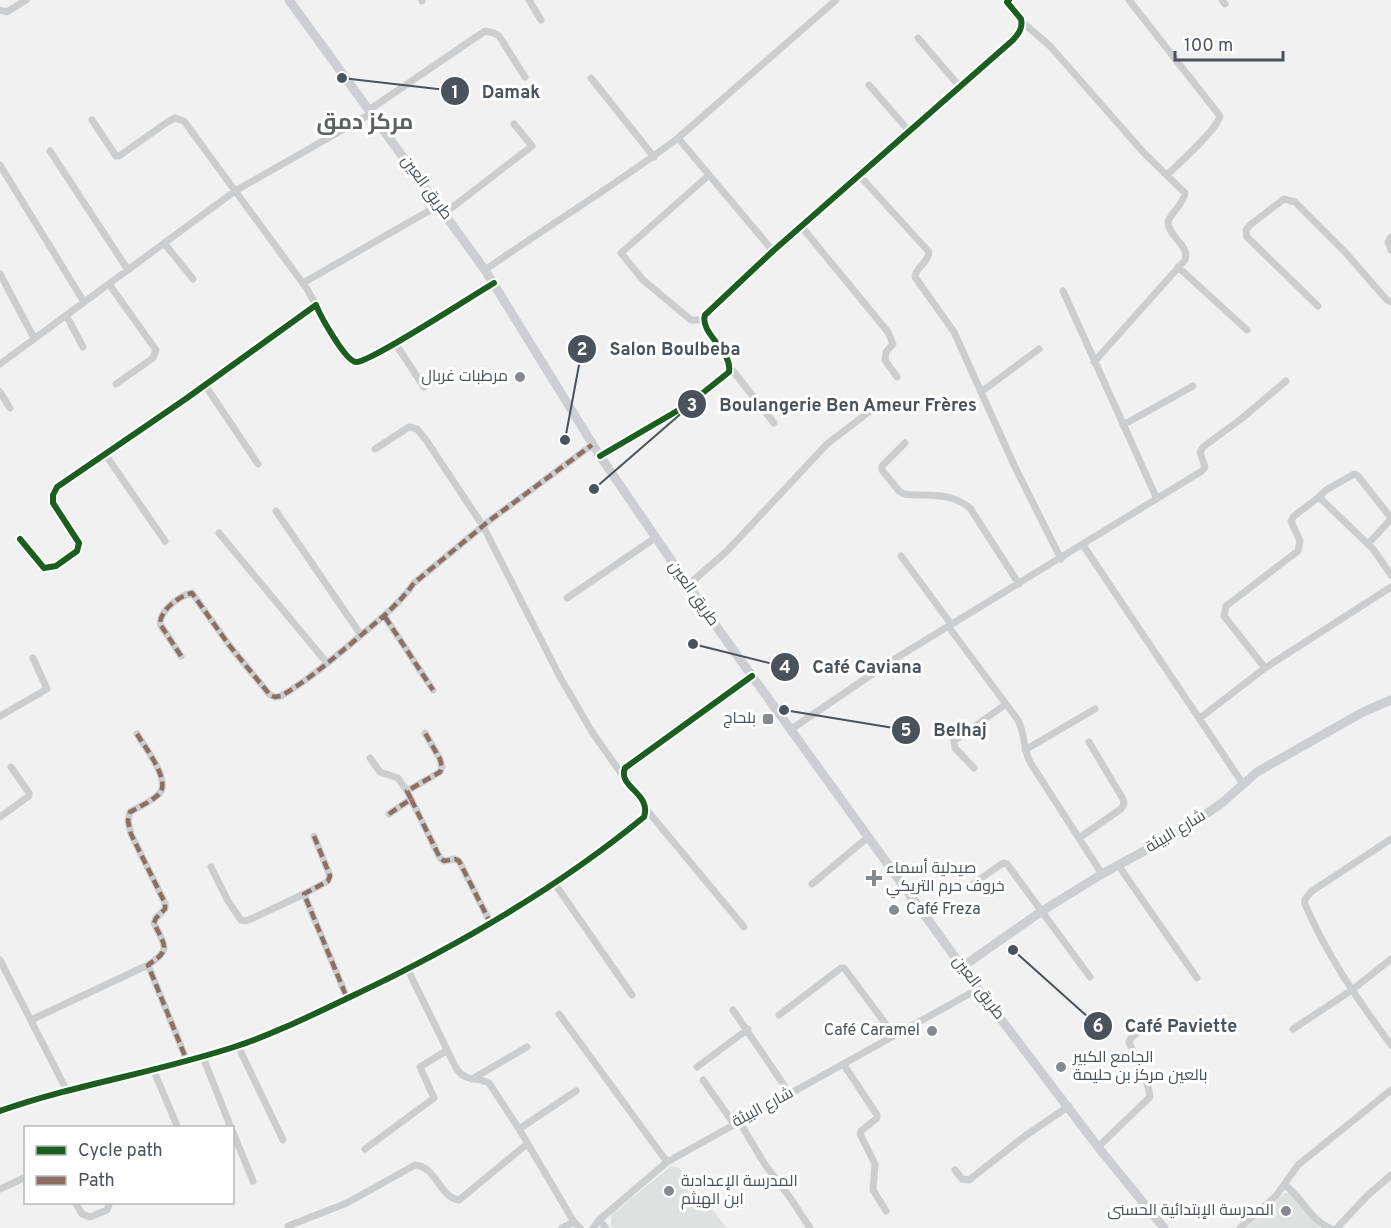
<svg xmlns="http://www.w3.org/2000/svg" width="1391" height="1228" font-family="Overpass,Cairo,sans-serif">
  <style>
    .education { fill: #dfe0e0 }
    .lines { fill: none; stroke-linecap: round; stroke-linejoin: round }
    .street { stroke: #cccdcf; stroke-width: 7 }
    .secondary { stroke: #ccced1; stroke-width: 9 }
    .quiet { stroke: #8d6e63; stroke-width: 4.5; stroke-dasharray: 9 4.5; stroke-linecap: butt }
    .cycleway-casing { stroke: #fff; stroke-width: 10 }
    .cycleway { stroke: #1b5e20; stroke-width: 6 }
    .poi-dot { fill: #848a90; stroke: #fff; stroke-width: 2 }
    .labels { text-anchor: middle; dominant-baseline: central; stroke-width: 6; stroke-linejoin: round; paint-order: stroke }
    .street-label { font-size: 16px; fill: #4a535c; stroke: #fff }
    .poi-label { font-size: 16px; fill: #4a535c; stroke: #fff; text-anchor: end }
    .district-label { font-size: 22px; font-weight: bold; fill: #5d6065; stroke: #fff }
    .leader { fill: none; stroke: #4a535c; stroke-width: 2 }
    .callout-dot { fill: #4a535c; stroke: #fff; stroke-width: 2 }
    .mark-label { font-size: 18px; text-anchor: middle; font-weight: bold; fill: #fff }
    .callout-label { font-size: 18px; text-anchor: middle; font-weight: bold; fill: #4a535c; stroke: #fff; stroke-width: 6; stroke-linejoin: round; paint-order: stroke }
  </style>
  <rect width="100%" height="100%" fill="#f1f1f1"/>
  <!-- education -->
  <path class="education" d="M671,1166L679,1168L727,1228H613L611,1225V1215Z
    M1285,1193H1291L1320,1228H1247Z"/>
  <g class="lines">
    <!-- street -->
    <path class="street" d="M422,0V1
      M529,0L541,20
      M1129,0L1220,116C1217,130 1179,163 1167,175
      M1222,0L1225,4
      M0,10L7,12L26,0
      M1021,21L1050,46L1144,153L1185,193C1183,205 1172,211 1168,222C1169,238 1190,245 1185,260L1094,362
      M918,38L960,87
      M591,78L654,157
      M869,85L909,131
      M369,110L485,31L494,33L499,36L525,77
      M92,120L116,156H119L169,121L175,118L184,121L307,289L316,305
      M678,138L773,251
      M50,151L128,270
      M0,165L84,302
      M859,175L929,252C928,264 916,266 915,277L954,332L1014,465L1061,559
      M445,213L532,146L514,124
      M801,226L888,332L893,344L886,352L885,360L897,377
      M1391,237L1388,242L1391,250
      M164,243L193,279
      M1178,267L1247,330
      M485,270C549,225 616,185 678,138L836,0
      M0,274L34,338
      M303,283L439,205
      M109,284L156,350L153,358L116,384
      M1063,291L1157,499
      M1318,306L1247,237L1246,230L1250,225L1284,199L1295,202L1345,252L1386,299L1391,302
      M66,315L83,347
      M704,320H691L643,280L621,253L709,175
      M395,343L424,387
      M0,364L235,191L372,113
      M730,367L774,423
      M205,385L258,464
      M0,392L10,408
      M981,392L1039,349
      M1123,425L1193,386
      M905,443L882,466V470L899,491L904,494C928,497 949,491 970,508L1019,584
      M375,449L409,427L417,429L426,440L483,526L560,677L592,732L623,776
      M105,454L165,541
      M600,456L689,404L729,372C733,351 699,333 705,315L773,251L1013,40C1019,33 1023,28 1021,19L1007,2L1009,0
      M1319,497L1294,516L1291,521L1300,541L1298,551L1226,606L1224,616L1265,668L1391,587
      M276,511L361,635
      M1391,518L1358,476L1354,474L1326,490L1319,497L1373,549L1391,575
      M219,533L327,663
      M20,539L44,568L56,566L77,551L79,543L53,503V495L57,487L187,398L316,305C320,315 345,361 356,362C369,363 475,294 494,283
      M1368,544L1391,519
      M1083,545L1243,784
      M901,556L951,624
      M687,586L727,551L827,444L874,408
      M567,598L655,538
      M385,617L433,690
      M948,626L1018,720C1025,734 1023,748 1030,762L1102,874
      M181,656L160,624C160,610 179,596 192,593L229,645L270,695L275,697L281,696C307,681 330,661 353,642C375,623 397,607 414,583L489,521L592,445
      M0,716L47,689L33,658
      M1200,718L1265,668
      M790,730L893,660L1202,471L1205,467L1200,452L1203,447L1241,419L1286,381
      M137,734C144,746 172,781 159,794C152,801 139,807 130,812L128,821L131,834L165,903V909L156,918L154,923C165,947 172,949 148,965L187,1061
      M1025,750L1095,709
      M370,758L380,772L398,778L407,791
      M974,768L955,748L954,741L1006,704
      M411,799L407,791L440,772L442,767L440,759L425,733
      M646,809L744,927
      M389,814L411,799L440,858L444,861L455,859L459,861L490,922
      M0,817L29,796V793L11,767
      M314,836L330,876L328,881L304,894L347,998
      M1079,838L1121,809L1124,804L1123,799L1089,742
      M1391,839L1312,891L1305,899V904C1327,956 1358,1000 1391,1045
      M1118,865L1197,978
      M211,867L228,901L241,920L245,921L251,919L304,894
      M555,884L632,995
      M812,884L867,838
      M973,884L1003,863L1007,864L1090,977
      M0,960L67,1091
      M408,970L456,1068C466,1083 475,1076 489,1083L519,1129L574,1222L580,1228
      M733,1010L790,1094
      M559,1014L667,1162
      M779,1015L841,968H844L894,1035
      M31,1020L148,965
      M1293,1029L1352,990L1391,959
      M238,1046L283,1140
      M203,1057L231,1128
      M844,1065L877,1115V1118L861,1131L860,1134L875,1164L873,1190L886,1211
      M697,1067L748,1029
      M153,1069L178,1128
      M472,1079L527,1047
      M703,1080L734,1124
      M0,1111C77,1084 159,1072 237,1046C276,1033 312,1015 350,997C454,948 555,890 644,817C652,793 617,787 625,768L752,676
      M739,1121L764,1163L791,1199L810,1228
      M519,1129L576,1091
      M232,1130L253,1181
      M1098,1147L1150,1097L1148,1086L1129,1042L1131,1038L1146,1026
      M365,1149L434,1098L420,1067L446,1051
      M955,1170L962,1179L969,1180L1025,1136L1069,1106
      M1285,1185C1301,1196 1311,1221 1330,1228
      M0,1189L26,1177
      M75,1202L82,1214L90,1217L107,1210L110,1202
      M599,1220L606,1228
      M288,1226L347,1203L415,1165C437,1167 439,1197 459,1200L527,1144
      M562,1228L574,1222
      M593,1228L599,1220L667,1162L978,989
      M1240,1228L1276,1196L1298,1165L1391,1090
      M1337,1228L1367,1196L1391,1175"/>
    <!-- secondary -->
    <path class="secondary" d="M289,0L485,270L600,456L721,633L978,989L1098,1147L1164,1228
      M962,967L1042,911L1102,874L1188,827L1223,802L1257,772L1363,712L1391,700"/>
    <!-- quiet -->
    <path class="quiet" d="M385,617L433,690
      M181,656L160,624C160,610 179,596 192,593L229,645L270,695L275,697L281,696C307,681 330,661 353,642C375,623 397,607 414,583L489,521L592,445
      M137,734C144,746 172,781 159,794C152,801 139,807 130,812L128,821L131,834L165,903V909L156,918L154,923C165,947 172,949 148,965L187,1061
      M411,799L407,791L440,772L442,767L440,759L425,733
      M389,814L411,799L440,858L444,861L455,859L459,861L490,922
      M314,836L330,876L328,881L304,894L347,998"/>
    <defs>
      <path id="cycleway" d="M600,456L689,404L729,372C733,351 699,333 705,315L773,251L1013,40C1019,33 1023,28 1021,19L1007,2L1009,0
        M20,539L44,568L56,566L77,551L79,543L53,503V495L57,487L187,398L316,305C320,315 345,361 356,362C369,363 475,294 494,283
        M0,1111C77,1084 159,1072 237,1046C276,1033 312,1015 350,997C454,948 555,890 644,817C652,793 617,787 625,768L752,676"/>
    </defs>
    <!-- cycleway casing -->
    <use href="#cycleway" class="cycleway-casing"/>
    <!-- cycleway -->
    <use href="#cycleway" class="cycleway"/>
  </g>
  <!-- markers -->
  <g class="poi-dot">
    <circle cx="520" cy="377" r="6"/>
    <rect x="762" y="713" width="12" height="12" rx="3"/>
    <path d="M871 869h6v6h6v6h-6v6h-6v-6h-6v-6h6z"/>
    <circle cx="894" cy="910" r="6"/>
    <circle cx="932" cy="1031" r="6"/>
    <circle cx="1061" cy="1067" r="6"/>
    <circle cx="669" cy="1191" r="6"/>
    <circle cx="1286" cy="1211" r="6"/>
  </g>
  <g class="labels">
    <!-- street labels -->
    <g class="street-label">
      <text transform="translate(426 188) rotate(54)">طريق العين</text>
      <text transform="translate(693 594) rotate(55)">طريق العين</text>
      <text transform="translate(1176 832) rotate(-31)">شارع البيئة</text>
      <text transform="translate(978 988) rotate(53)">طريق العين</text>
      <text transform="translate(763 1108) rotate(-28)">شارع البيئة</text>
    </g>
    <!-- poi labels -->
    <g class="poi-label">
      <text x="508" y="377">مرطبات غربال</text>
      <text x="756" y="719">بلحاج</text>
      <text x="886" y="869" text-anchor="start">صيدلية أسماء<tspan x="886" dy="18">خروف حرم التريكي</tspan></text>
      <text x="906" y="910" text-anchor="start">Café Freza</text>
      <text x="920" y="1031">Café Caramel</text>
      <text x="1073" y="1058" text-anchor="start">الجامع الكبير<tspan x="1073" dy="18">بالعين مركز بن حليمة</tspan></text>
      <text x="681" y="1182" text-anchor="start">المدرسة الإعدادية<tspan x="681" dy="18">ابن الهيثم</tspan></text>
      <text x="1274" y="1211">المدرسة الإبتدائية الحسنى</text>
    </g>
    <!-- district labels -->
    <g class="district-label">
      <text x="365" y="123">مركز دمق</text>
    </g>
  </g>
  <!-- callouts -->
  <path class="leader" d="M342 78L455 91M565 440L582 349M594 489L692 404M693 644L785 667M784 710L906 730M1013 950L1098 1026"/>
  <g class="callout-dot">
    <circle cx="342" cy="78" r="6"/>
    <circle cx="565" cy="440" r="6"/>
    <circle cx="594" cy="489" r="6"/>
    <circle cx="693" cy="644" r="6"/>
    <circle cx="784" cy="710" r="6"/>
    <circle cx="1013" cy="950" r="6"/>
    <circle cx="455" cy="91" r="15"/>
    <circle cx="582" cy="349" r="15"/>
    <circle cx="692" cy="404" r="15"/>
    <circle cx="785" cy="667" r="15"/>
    <circle cx="906" cy="730" r="15"/>
    <circle cx="1098" cy="1026" r="15"/>
  </g>
  <g class="mark-label">
    <text x="455" y="98">1</text>
    <text x="582" y="355">2</text>
    <text x="692" y="411">3</text>
    <text x="785" y="673">4</text>
    <text x="906" y="736">5</text>
    <text x="1098" y="1032">6</text>
  </g>
  <g class="callout-label">
    <text x="511" y="98">Damak</text>
    <text x="675" y="355">Salon Boulbeba</text>
    <text x="848" y="411">Boulangerie Ben Ameur Frères</text>
    <text x="867" y="673">Café Caviana</text>
    <text x="960" y="736">Belhaj</text>
    <text x="1181" y="1032">Café Paviette</text>
  </g>
  <!-- legend -->
  <rect x="24" y="1126" width="210" height="78" fill="#ffffff" stroke="#b7babe" stroke-width="1.5"/>
  <rect x="36" y="1146" width="30" height="9" fill="#1b5e20" stroke="#b7babe" stroke-width="1.5"/>
  <text x="78" y="1156" font-size="18" fill="#4a535c">Cycle path</text>
  <rect x="36" y="1176" width="30" height="9" fill="#8d6e63" stroke="#b7babe" stroke-width="1.5"/>
  <text x="78" y="1186" font-size="18" fill="#4a535c">Path</text>
  <!-- scale -->
  <path d="M1175 51v9h108v-9" fill="none" stroke="#4a535c" stroke-width="3"/>
  <text x="1184" y="51" font-size="18" fill="#4a535c" stroke="#ffffff" stroke-width="4.5" paint-order="stroke">100 m</text>
</svg>
